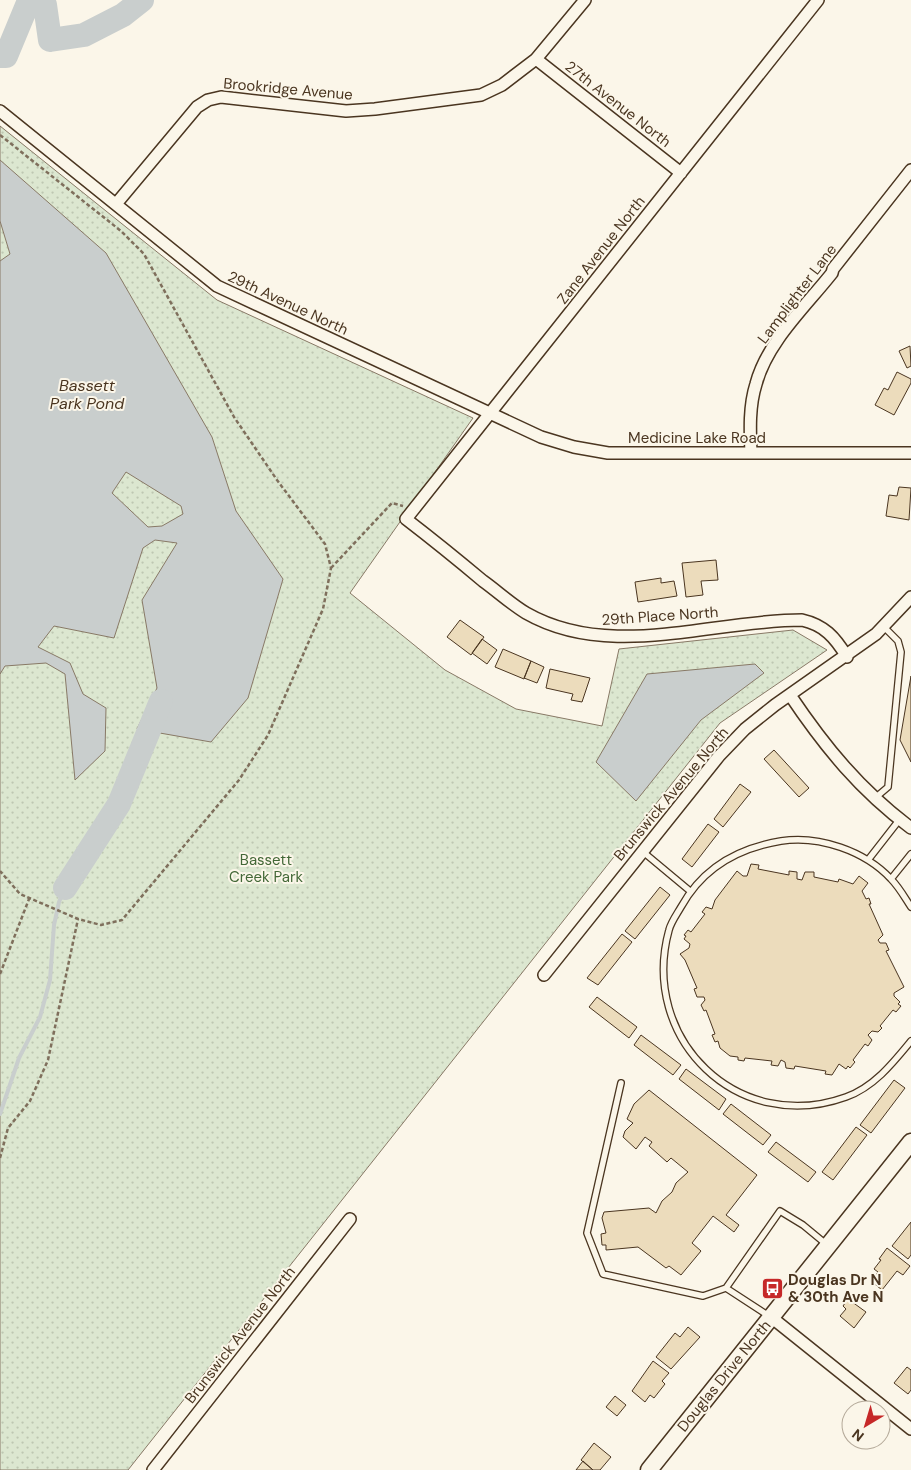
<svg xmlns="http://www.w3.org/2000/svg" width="911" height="1470" font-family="'DM Sans',sans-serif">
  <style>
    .park { fill: url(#park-dots); stroke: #887966 }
    .water { fill: #c9cecd; stroke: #887966; fill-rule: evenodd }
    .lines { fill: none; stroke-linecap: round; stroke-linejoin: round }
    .stream { stroke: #c9cecd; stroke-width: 4 }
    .river { stroke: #c9cecd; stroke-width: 24 }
    .building { fill: #ecdcbc; stroke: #4a3520 }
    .lane-casing { stroke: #4a3520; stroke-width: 8 }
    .street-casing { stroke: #4a3520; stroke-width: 14 }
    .secondary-casing { stroke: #4a3520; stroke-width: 19 }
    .path { stroke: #7f6f5c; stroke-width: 2.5; stroke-dasharray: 4 2.5; stroke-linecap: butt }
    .lane { stroke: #fbf6e9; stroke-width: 5.5 }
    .street { stroke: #fbf6e9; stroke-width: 11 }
    .secondary { stroke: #fbf6e9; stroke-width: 16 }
    .labels { text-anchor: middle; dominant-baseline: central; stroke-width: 4; stroke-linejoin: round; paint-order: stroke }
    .street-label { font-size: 15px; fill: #4a3520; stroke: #fbf6e9 }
    .park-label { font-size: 15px; fill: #436837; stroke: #fbf6e9 }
    .poi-label { font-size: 15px; font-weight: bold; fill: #4a3520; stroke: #fbf6e9; text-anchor: start }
    .water-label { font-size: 16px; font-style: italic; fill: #4a3520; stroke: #fbf6e9 }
  </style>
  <defs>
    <pattern id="park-dots" width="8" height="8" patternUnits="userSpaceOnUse" patternTransform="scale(1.25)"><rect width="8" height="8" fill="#dce7d0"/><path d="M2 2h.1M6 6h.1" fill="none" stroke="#bec7b2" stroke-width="1.8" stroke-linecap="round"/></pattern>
  </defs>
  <rect width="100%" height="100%" fill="#fbf6e9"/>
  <!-- park -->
  <path class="park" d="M0,126L217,300L473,418L350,593L445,670L516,709L602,726L619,649L793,630L827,650L720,723L128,1470H0Z"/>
  <!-- water -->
  <path class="water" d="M0,160L106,253L212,437L236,511L283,579L248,698L211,742L137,729L157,688L142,600L177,543L155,540L143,548L114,638L54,626L38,647L70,663L83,694L106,708L105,751L75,780L65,674L46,663L5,666L0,674V261L10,254L0,221ZM126,472L181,506L183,514L162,526L148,527L112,493Z
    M755,664L764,673L701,720L636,801L596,762L647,674Z"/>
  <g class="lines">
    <!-- stream -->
    <path class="stream" d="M0,1114L19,1058L40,1017L50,980L54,925L59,902L65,888"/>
    <!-- river -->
    <path class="river" d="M0,56H6L28,3L45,5L50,40L84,35L123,15L142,0
      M65,888L119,804L161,701"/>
  </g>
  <!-- building -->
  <path class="building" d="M910,346L911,366L907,368L899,351Z
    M897,372L911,379V383L894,415L875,405L884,388L888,390Z
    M899,487L911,488L909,520L886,516L889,495L897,496Z
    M716,560L718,580L701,581L703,595L686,597L682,563Z
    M661,578V583L674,581L677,596L638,602L635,582Z
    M460,620L484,637L471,655L447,637Z
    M482,639L497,650L487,664L472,653Z
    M503,649L531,661L524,679L495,667Z
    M531,661L544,667L537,683L524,678Z
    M550,669L590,678L582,702L571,700L573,694L546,688Z
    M911,676V762L900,740Z
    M774,750L809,788L799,797L764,759Z
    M740,784L751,792L723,827L714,819Z
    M708,824L719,832L692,867L682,859Z
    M751,864L759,865L758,869L789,875V871L797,872V879L802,880L805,872H814V877L838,882L839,879L853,884L859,876L868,883L862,891L866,899L869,898L871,904H869L883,935L878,940L880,943H886L889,950L886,951L904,987L894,993V996L900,1002L898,1004L901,1006L896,1012L893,1010L880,1026L882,1028L878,1032L872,1031L868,1035L872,1040L868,1046L865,1044L853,1060L855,1062L850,1068L848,1066L846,1069L839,1064L832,1075L825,1074L826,1071L795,1066L794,1069L786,1068L785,1062L781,1060L778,1066L771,1065L772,1061L745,1058L744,1061L738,1060V1057L730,1056L720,1048L718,1041L715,1042L712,1035L715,1034L706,1010L704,1011L701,1005L705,1000L704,997H697L694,989L697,988L685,960L680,954L689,948L690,944L684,939L686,936L684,935L688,930L691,932L705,914L702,912L706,907L712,909L715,900L737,871L743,876H747Z
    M660,887L670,895L635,939L625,931Z
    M622,934L632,942L598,985L587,978Z
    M597,997L637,1027L629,1038L589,1007Z
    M641,1035L681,1065L673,1075L634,1045Z
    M686,1069L726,1099L719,1110L679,1079Z
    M894,1080L905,1088L871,1133L860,1125Z
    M649,1090L757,1175L726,1215L739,1225L734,1232L713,1216L692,1243L701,1251L681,1275L669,1266L666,1268L638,1247L606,1250V1245H602L601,1234L606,1233L602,1218L604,1212L649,1208L656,1213L662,1201L672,1192L676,1183L688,1172L671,1158L667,1162L649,1146L652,1142L645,1137L636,1149L623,1137L625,1131L633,1123L627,1119L634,1104Z
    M731,1104L771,1135L763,1145L723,1114Z
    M856,1127L867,1135L833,1180L822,1172Z
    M776,1142L816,1172L808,1182L768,1152Z
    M911,1222V1255L908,1259L892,1246Z
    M887,1248L910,1266L903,1275L897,1271L882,1290L871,1281L878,1272L874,1269L881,1260L879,1259Z
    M848,1299L866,1312L854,1328L840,1316L846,1309L843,1306Z
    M688,1327L700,1337L671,1369L656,1357L675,1333L680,1337Z
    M653,1361L669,1373L662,1381L665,1384L654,1398L650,1395L645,1402L632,1391Z
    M907,1367L911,1370V1390L908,1394L894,1383Z
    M615,1396L626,1405L617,1416L606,1407Z
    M594,1443L611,1457L600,1470H593L581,1460Z
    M583,1461L593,1470H576Z"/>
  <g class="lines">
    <defs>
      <path id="lane" d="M875,798L888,787L901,652L898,641L884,627
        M642,851L690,891
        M868,860L900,819
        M891,879L911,854
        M911,907C905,898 899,887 891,879C865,851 819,835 781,841C738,848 703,867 681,907C677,914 671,922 669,930C639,1039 738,1136 846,1097C874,1087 893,1063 911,1041
        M621,1083L587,1233L603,1274L703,1296L726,1288L769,1316
        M726,1288L780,1211L803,1225L826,1244"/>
      <path id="street" d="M818,0L406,519C432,539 458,560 483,581C497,591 511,604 526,613C610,661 711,620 802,620C824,625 835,637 847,657
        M536,59L681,173
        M0,111L217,286L541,437L574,447L608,453H911
        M116,204L197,107L208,100L221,97L346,111L375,109L481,95L502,85L536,59L585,0
        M751,453C750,430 749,406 756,384C767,342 806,306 832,273L833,269L911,170
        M790,695C825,747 860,790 911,828
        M544,975L719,756L745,729L775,705L876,634L911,597
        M771,1317L911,1429
        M153,1470L350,1219"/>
      <path id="secondary" d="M649,1470L911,1142"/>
    </defs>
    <!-- lane casing -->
    <use href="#lane" class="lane-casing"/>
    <!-- street casing -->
    <use href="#street" class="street-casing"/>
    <!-- secondary casing -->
    <use href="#secondary" class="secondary-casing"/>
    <!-- path -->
    <path class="path" d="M0,135L121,231L144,254L234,417L277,480L325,544L331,568L323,609L268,735L239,780L122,920L101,925L78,919L20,894L0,871
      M331,568L392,503L403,506
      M0,974L29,899
      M0,1158L8,1128L30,1101L48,1060L78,919"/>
    <!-- lane -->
    <use href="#lane" class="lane"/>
    <!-- street -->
    <use href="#street" class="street"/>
    <!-- secondary -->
    <use href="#secondary" class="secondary"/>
  </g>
  <!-- icons -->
  <defs>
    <symbol id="bus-square" viewBox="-11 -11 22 22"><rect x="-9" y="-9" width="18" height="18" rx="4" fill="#c62828" stroke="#fbf6e9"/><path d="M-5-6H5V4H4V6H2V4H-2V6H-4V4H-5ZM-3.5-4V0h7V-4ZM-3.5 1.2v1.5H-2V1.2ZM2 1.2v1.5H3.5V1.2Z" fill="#fff"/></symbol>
  </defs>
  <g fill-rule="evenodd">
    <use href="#bus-square" x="760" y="1276" width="25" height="25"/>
  </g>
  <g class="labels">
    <!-- street labels -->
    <g class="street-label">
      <text transform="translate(288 89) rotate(5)">Brookridge Avenue</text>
      <text transform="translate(618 104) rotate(38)">27th Avenue North</text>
      <text transform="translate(601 250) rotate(-52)">Zane Avenue North</text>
      <text transform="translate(797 294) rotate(-53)">Lamplighter Lane</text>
      <text transform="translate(288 303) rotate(25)">29th Avenue North</text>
      <text x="697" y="438">Medicine Lake Road</text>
      <text transform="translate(660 616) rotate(-4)">29th Place North</text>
      <text transform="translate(671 794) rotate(-50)">Brunswick Avenue North</text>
      <text transform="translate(240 1335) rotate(-52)">Brunswick Avenue North</text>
      <text transform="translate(724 1376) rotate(-51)">Douglas Drive North</text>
    </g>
    <!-- park labels -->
    <g class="park-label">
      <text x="266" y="860">Bassett<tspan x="266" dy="17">Creek Park</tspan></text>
    </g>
    <!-- poi labels -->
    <g class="poi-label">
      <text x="788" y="1280">Douglas Dr N<tspan x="788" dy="17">&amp; 30th Ave N</tspan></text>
    </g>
    <!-- water labels -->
    <g class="water-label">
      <text x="87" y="385">Bassett<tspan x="87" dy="18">Park Pond</tspan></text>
    </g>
  </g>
  <!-- north arrow -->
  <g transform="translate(866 1425) rotate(218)"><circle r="24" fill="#fbf6e9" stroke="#b4a999"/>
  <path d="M0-4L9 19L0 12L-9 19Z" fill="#c62828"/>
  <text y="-8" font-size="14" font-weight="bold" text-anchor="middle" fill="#4a3520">N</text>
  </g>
</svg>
